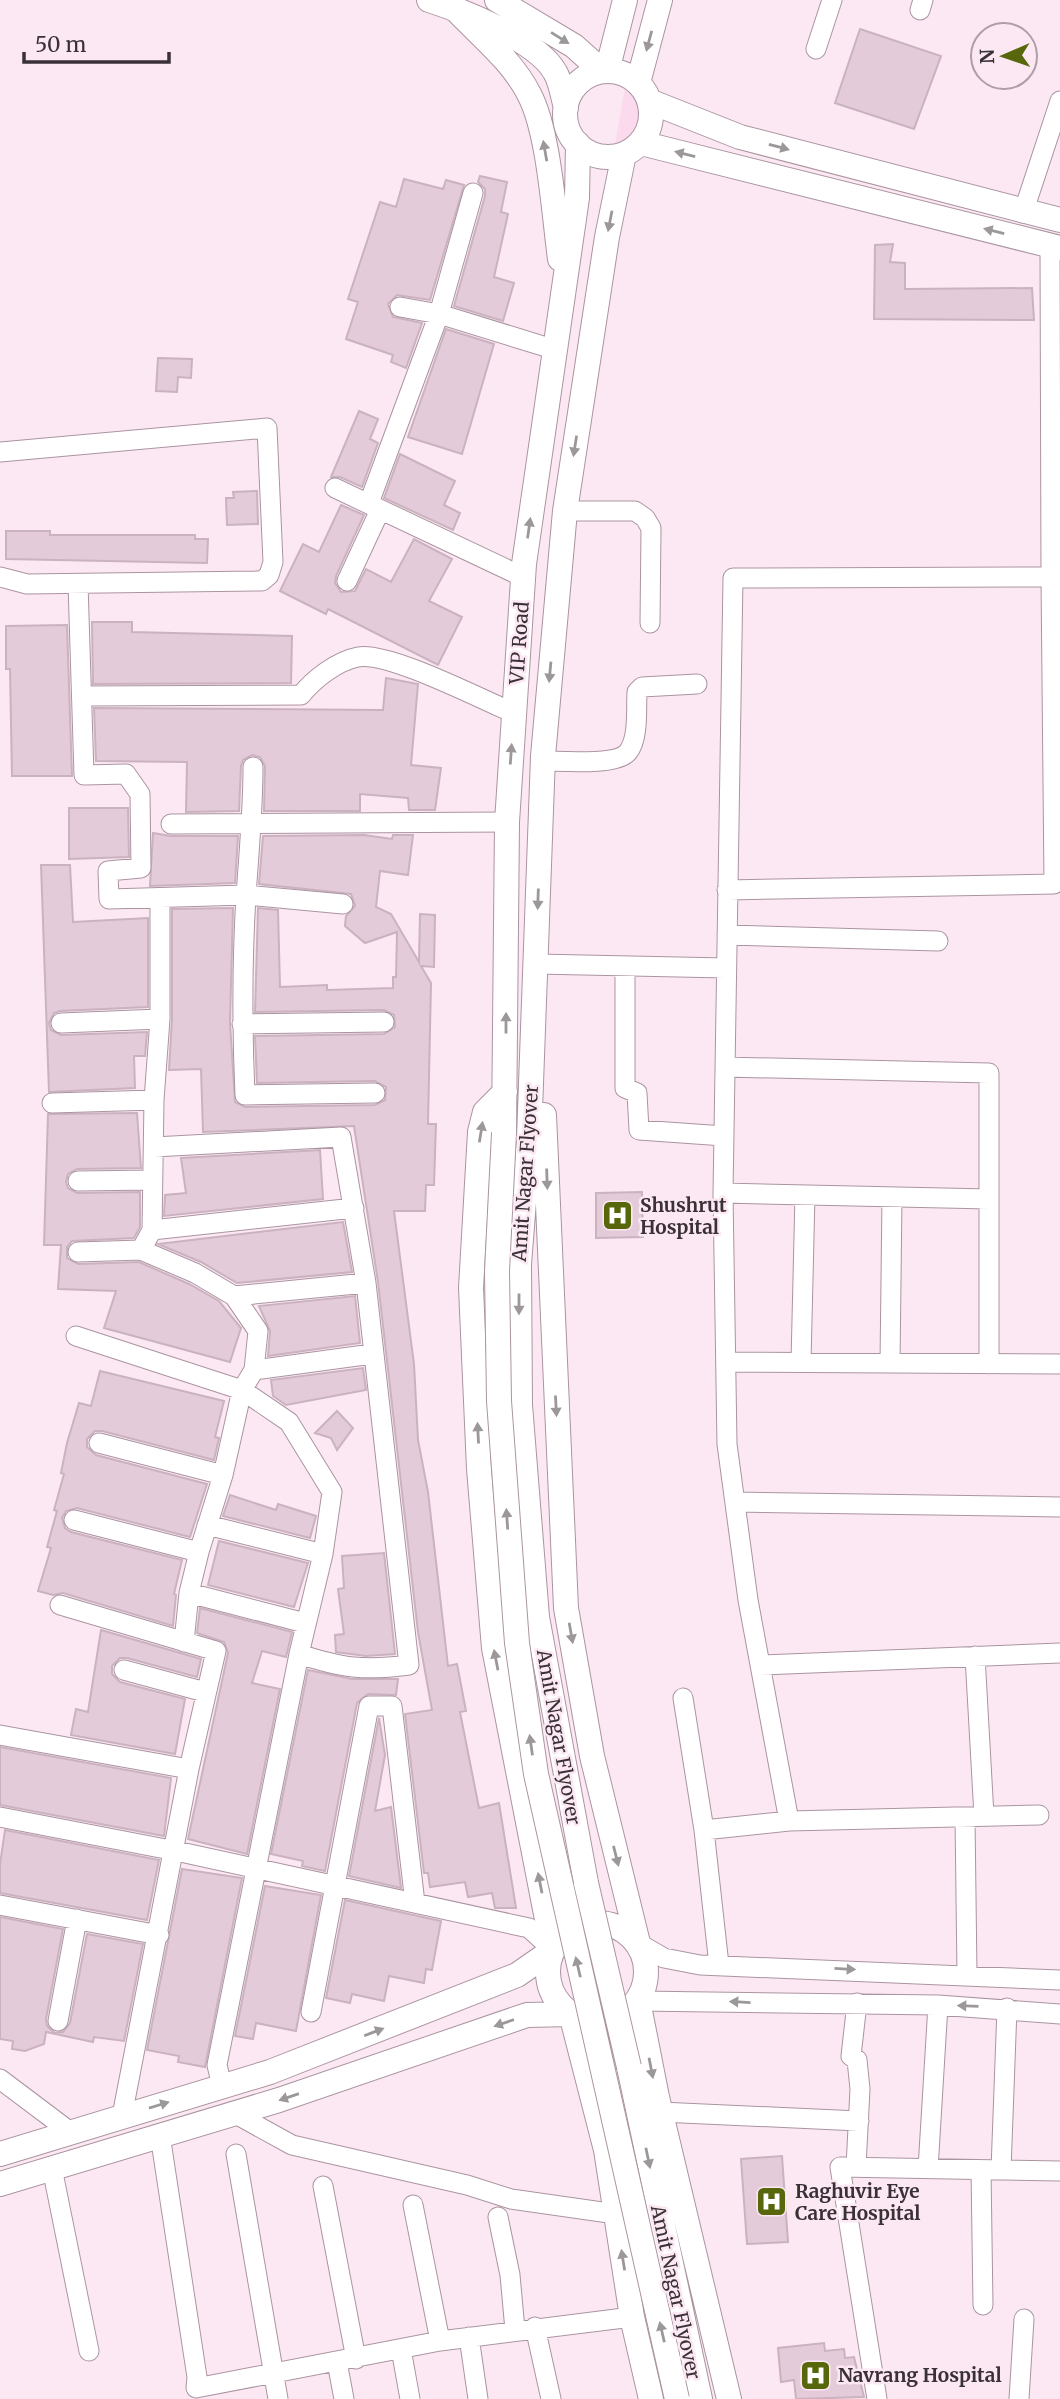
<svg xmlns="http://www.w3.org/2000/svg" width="1060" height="2399" font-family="Merriweather,serif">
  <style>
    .built { fill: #fbdaed }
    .building { fill: #e4cbd9; stroke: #cab2c0; stroke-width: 2 }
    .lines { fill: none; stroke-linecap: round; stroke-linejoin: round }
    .minor-casing { stroke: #ab94a1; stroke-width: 21 }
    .major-casing { stroke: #ab94a1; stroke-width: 26 }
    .minor { stroke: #fff; stroke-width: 19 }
    .major { stroke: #fff; stroke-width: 24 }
    .major-bridge-casing { stroke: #ab94a1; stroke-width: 26; stroke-linecap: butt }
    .major-bridge { stroke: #fff; stroke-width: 24 }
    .oneway { fill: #9c989a }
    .labels { text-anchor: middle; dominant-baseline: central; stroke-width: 5; stroke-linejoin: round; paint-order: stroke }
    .street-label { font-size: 19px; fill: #3a3136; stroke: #fce8f3 }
    .poi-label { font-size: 19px; font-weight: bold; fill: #3a3136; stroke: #fce8f3; text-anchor: start }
  </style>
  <rect width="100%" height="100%" fill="#fce8f3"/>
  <!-- built -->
  <path class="built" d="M627,75L649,127L613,157Z"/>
  <!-- building -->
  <path class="building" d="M860,29L941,56L914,129L835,103Z
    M480,176L507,182L501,212L508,214L494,277L514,283L503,321L454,306L485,196V189L478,182Z
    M404,179L443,189L446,180L464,185L430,300L397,295L388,304L393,317L422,323L406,368L391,362L393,355L346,339L358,302L348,299L380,202L396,207Z
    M893,244L890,262L905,263V289L1032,288L1034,320L874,319L875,245Z
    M446,329L494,344L462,454L408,437Z
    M158,358L192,359L191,378L178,377L177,392L156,391Z
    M359,411L378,419L370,439L378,443L362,487L340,477H331Z
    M400,454L455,481L444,505L460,513L453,530L384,498Z
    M257,491L258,524L227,525L226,498H234L233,492Z
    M341,505L364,515L336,576L335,583L341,592L355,591L366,569L391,582L414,539L452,559L429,601L462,617L438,665L328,609L326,614L280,591L303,544L319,552Z
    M6,531H50V535H195V539H208L207,563L6,559Z
    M92,622H132V632L292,636L291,683L93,684Z
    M67,625L72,776H12L10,669H6V626Z
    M386,678L418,684L411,765L441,768L435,810H409L408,798L360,794V811H264L265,766L260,757L252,755L243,760L241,766L239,811L186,812L187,762L96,761L94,708L383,710Z
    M69,808H128L129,857L69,859Z
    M153,833L171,836H238L235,883L150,886Z
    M364,835L392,839L393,835H413L408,875L380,871L376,907L391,914L419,962L420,914L435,915L434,967L421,966L431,983L428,1124H436L434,1185H426L425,1211H394L414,1364L418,1440L428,1492L448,1666L457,1664L466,1711L460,1712L479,1808L499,1803L516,1908H495L492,1893L468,1897L465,1882L430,1887L428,1873H424L405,1714L432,1710L418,1632L378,1282L354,1126L203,1132L201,1069L169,1070L172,1019V909L233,908L230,1023L235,1102L245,1107L375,1105L385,1100L386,1087L375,1081L257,1083L255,1036L384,1034L395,1027L394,1015L384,1010L255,1012L258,908L278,910L280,987L327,985V990L393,988V977H396L397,932L365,943L345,926L346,916L355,906L351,894L259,884L263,836Z
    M41,865H70L73,922L148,918V1007L60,1011L54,1013L49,1023L51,1030L61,1035L147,1032L145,1056H134L135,1088L49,1092Z
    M137,1113L141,1168L77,1169L68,1174L66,1182L68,1188L77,1193L140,1192V1227L134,1238L72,1241L67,1247V1258L78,1264L139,1262L189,1284L219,1301L241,1328L230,1362L104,1328L116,1291L58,1289L61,1245H44L48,1114Z
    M320,1150L323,1199L164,1216L165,1195L186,1193L181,1158Z
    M642,1192L643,1237L596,1238V1193Z
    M343,1222L352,1272L237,1283L201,1262L158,1244Z
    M355,1296L360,1343L268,1356L270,1331L259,1306Z
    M363,1368L366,1390L286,1405L273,1396L271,1380Z
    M100,1371L224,1401L215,1437L219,1438L214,1460L102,1431H95L87,1439V1447L96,1455L207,1484L190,1537L77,1508L66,1511L62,1518L65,1528L71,1532L182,1560L174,1594L176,1595L173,1626L63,1593L53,1595L38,1591L51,1548L47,1547L57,1511L54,1510L64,1474L61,1473L67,1443L79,1403L91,1406Z
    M337,1411L353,1428L337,1450L331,1438L315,1433Z
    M230,1495L276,1510L278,1504L316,1516L310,1538L223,1516Z
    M219,1541L308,1563L294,1607L208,1585Z
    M384,1553L395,1654L366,1656L336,1652L335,1635L344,1634L338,1589L344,1588L342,1556Z
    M200,1608L292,1632L286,1657L262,1651L252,1683L280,1689L247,1854L188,1839L228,1653L224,1642L197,1633Z
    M101,1630L201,1659L197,1677L127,1658H120L112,1666V1674L120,1682L185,1699L175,1754L71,1735L76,1709L88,1712Z
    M308,1670L352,1679H398L396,1695L368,1694L357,1703L325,1871L302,1866L303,1861L271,1854Z
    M379,1718L385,1755L375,1811L391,1807L401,1888L349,1876Z
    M0,1747L171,1778L164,1836L0,1805Z
    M5,1830L159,1860L147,1920L0,1893V1864Z
    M182,1869L242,1878L205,2067L178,2062L179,2056L147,2050Z
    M265,1886L321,1895L296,2031L256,2023L253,2039L235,2036Z
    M345,1900L441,1921L432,1970L426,1969L424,1983L389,1976L384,2001L352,1994L350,2003L326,1998Z
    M0,1917L63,1929L46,2019L47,2026L55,2033L63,2032L70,2023L87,1934L143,1944L124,2041L94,2037L93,2042L46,2032L44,2044L25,2051L12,2049L13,2041L0,2039Z
    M782,2156L788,2242L747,2244L741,2159Z
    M824,2343L825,2351L844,2349L845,2358L854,2357L864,2397L796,2399L794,2380L781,2382L778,2348Z"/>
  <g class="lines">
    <defs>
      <path id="minor" d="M920,10L923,0
        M816,49L832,0
        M1023,213L1060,101
        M400,307L439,314L556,350
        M0,452L267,428L273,562L269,575L262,581L27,584L0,577
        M335,488L523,577
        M369,503L439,314L473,193
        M565,511H635L645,518L651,528L650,623
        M347,581L380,510
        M78,584L84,775L126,774L140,794L141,868L108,871L109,899L246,895L343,904
        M83,696L301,695C314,679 337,661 358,657C388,651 482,700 514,713
        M543,761C561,761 617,766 628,752C639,738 636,709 637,692L642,687L697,684
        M253,767C253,810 249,852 246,896C242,962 242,1028 245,1095L375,1093
        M171,824L507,822
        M727,890L1054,884L1051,577H1060
        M160,898V1019L154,1100L152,1230L141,1250L195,1273L234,1296L258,1331L254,1370L242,1390L223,1475L199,1552L189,1593L184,1642
        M727,935L938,941
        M536,964L726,968
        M625,966V1088L637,1093L639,1130L724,1136
        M61,1023L160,1019
        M242,1024L384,1022
        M725,1067L989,1073V1364
        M52,1103L154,1100
        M78,1181L152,1180
        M723,1193L989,1199
        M152,1230L354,1208
        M78,1252L141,1250
        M234,1296L366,1283
        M76,1336L242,1390L289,1422L332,1492L323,1554L299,1654C342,1668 364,1671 409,1665L366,1283L341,1137L154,1147
        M726,1362L1060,1364
        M801,1362L805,1195
        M890,1363L892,1197
        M254,1370L372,1354
        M99,1443L223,1475
        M735,1502L1060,1507
        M74,1520L199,1552
        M207,1525L323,1554
        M189,1593L305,1623
        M60,1605L216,1651L189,1769L122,2116
        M975,1656L984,1816
        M760,1665L1060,1653
        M124,1670L205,1692
        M683,1698L704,1830L719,1965
        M0,1735L189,1769
        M0,1817L176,1851L529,1928L553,1950
        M965,1817L967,1975
        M789,1821L748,1600L727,1444L723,1193L733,578L1051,577L1050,246
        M704,1830L789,1821L1039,1815
        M0,1905L159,1935
        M638,1943L664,1958L700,1965L1060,1980
        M638,2001L938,2005L1060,2014
        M311,2012L369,1706H392L415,1903
        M58,2021L77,1919
        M0,2079L69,2131
        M222,2086L217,2065L299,1654
        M660,2112L859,2121
        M234,2113L292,2145L467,2185L511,2199L616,2214
        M160,2135L197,2377L196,2388L440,2341L632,2317
        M236,2154L278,2399
        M856,2167L860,2089L857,2060L851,2056L857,2003
        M52,2168L89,2351
        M928,2169L938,2005
        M981,2170L983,2305
        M1001,2170L1007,2008
        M323,2186L356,2359
        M413,2205L440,2341
        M498,2217L510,2275L515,2330
        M535,2327L551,2399
        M469,2337L478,2399
        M401,2349L410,2399
        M337,2362L344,2399
        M877,2399L840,2167L1060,2171
        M1019,2399L1024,2319"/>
      <path id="major" d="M429,0C463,11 537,40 555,72C561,82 563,97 566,108
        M497,0L574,46L602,71
        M458,12C483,38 513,62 529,94C549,131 554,215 560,259
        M607,71L625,0
        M565 114a43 43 0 1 1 86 0a43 43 0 1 1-86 0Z
        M638,83L660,0
        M649,101L740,137L1060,220
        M641,143L1060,248
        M544,1115L566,1608L592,1756L638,1943
        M504,1133L507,822L524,564L577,198L578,144
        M586,1883L537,1617L520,1405L519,1264L529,1138L543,756L565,511L607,237L624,154
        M548 1972a49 49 0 1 1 98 0a49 49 0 1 1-98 0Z
        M638,2001L657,2097L729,2399
        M629,2067L700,2399
        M0,2154L270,2072L517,1975L553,1950L494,1648L479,1469L471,1288L480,1132L485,1112L505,1092
        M0,2184L279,2100L527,2015L571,2014L606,2150L632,2317L651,2399"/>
    </defs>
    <!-- minor casing -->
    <use href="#minor" class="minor-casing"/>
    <!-- major casing -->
    <use href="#major" class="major-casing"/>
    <!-- minor -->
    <use href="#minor" class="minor"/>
    <!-- major -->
    <use href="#major" class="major"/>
    <defs>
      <path id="major-bridge" d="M504,1133L497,1271L499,1401L517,1643L536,1774L677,2399
        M586,1883L629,2067"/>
    </defs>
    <!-- major-bridge casing -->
    <use href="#major-bridge" class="major-bridge-casing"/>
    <!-- major-bridge -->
    <use href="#major-bridge" class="major-bridge"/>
  </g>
  <!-- one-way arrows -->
  <defs><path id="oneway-solid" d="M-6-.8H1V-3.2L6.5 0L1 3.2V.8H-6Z" transform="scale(1.75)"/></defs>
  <g class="oneway">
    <use href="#oneway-solid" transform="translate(560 38) rotate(32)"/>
    <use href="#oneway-solid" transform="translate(649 41) rotate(105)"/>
    <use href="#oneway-solid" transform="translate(779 147) rotate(15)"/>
    <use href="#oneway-solid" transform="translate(545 151) rotate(-100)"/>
    <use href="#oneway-solid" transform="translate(685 154) rotate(-166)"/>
    <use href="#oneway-solid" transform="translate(610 221) rotate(101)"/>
    <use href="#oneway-solid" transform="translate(994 231) rotate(-166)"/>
    <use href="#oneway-solid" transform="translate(575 446) rotate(99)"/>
    <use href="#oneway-solid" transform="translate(529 528) rotate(-82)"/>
    <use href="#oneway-solid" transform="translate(550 672) rotate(95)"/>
    <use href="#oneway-solid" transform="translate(511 754) rotate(-86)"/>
    <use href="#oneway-solid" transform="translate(538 899) rotate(92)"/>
    <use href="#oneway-solid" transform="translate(506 1023) rotate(-90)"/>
    <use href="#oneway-solid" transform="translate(481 1132) rotate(-81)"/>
    <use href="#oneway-solid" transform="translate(547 1179) rotate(88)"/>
    <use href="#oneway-solid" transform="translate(519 1304) rotate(90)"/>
    <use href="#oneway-solid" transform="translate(556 1406) rotate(87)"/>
    <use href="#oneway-solid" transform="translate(478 1433) rotate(-93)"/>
    <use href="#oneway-solid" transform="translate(507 1519) rotate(-94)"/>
    <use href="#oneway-solid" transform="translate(571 1633) rotate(80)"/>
    <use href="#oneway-solid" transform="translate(496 1660) rotate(-101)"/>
    <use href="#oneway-solid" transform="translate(531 1745) rotate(-98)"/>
    <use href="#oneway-solid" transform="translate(616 1856) rotate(76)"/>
    <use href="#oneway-solid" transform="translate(540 1883) rotate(-101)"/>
    <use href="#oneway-solid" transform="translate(578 1967) rotate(-103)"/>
    <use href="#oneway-solid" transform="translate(845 1969) rotate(3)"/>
    <use href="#oneway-solid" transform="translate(740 2002) rotate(-177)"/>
    <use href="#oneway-solid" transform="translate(968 2006) rotate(-178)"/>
    <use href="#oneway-solid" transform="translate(504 2023) rotate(161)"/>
    <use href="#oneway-solid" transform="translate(374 2032) rotate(-21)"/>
    <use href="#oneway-solid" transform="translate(651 2068) rotate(79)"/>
    <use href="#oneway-solid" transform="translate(289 2097) rotate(161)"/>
    <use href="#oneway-solid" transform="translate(159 2105) rotate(-17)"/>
    <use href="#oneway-solid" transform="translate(648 2158) rotate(78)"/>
    <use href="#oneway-solid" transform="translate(623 2260) rotate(-99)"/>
    <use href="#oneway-solid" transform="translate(662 2332) rotate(-103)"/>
  </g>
  <!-- icons -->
  <defs>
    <symbol id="hospital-square" viewBox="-11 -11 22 22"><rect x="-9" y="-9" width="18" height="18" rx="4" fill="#58660c" stroke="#fce8f3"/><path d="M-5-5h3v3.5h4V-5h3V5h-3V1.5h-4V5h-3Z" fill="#fff"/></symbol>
  </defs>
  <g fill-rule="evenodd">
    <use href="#hospital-square" x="600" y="1198" width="35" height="35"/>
    <use href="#hospital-square" x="754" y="2184" width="35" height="35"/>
    <use href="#hospital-square" x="798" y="2358" width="35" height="35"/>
  </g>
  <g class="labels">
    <!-- street labels -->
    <g class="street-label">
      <text transform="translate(519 643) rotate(-86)">VIP Road</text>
      <text transform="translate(525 1173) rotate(-86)">Amit Nagar Flyover</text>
      <text transform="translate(559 1737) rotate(80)">Amit Nagar Flyover</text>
      <text transform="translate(676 2292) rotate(78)">Amit Nagar Flyover</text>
    </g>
    <!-- poi labels -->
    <g class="poi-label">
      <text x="640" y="1205">Shushrut<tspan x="640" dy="22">Hospital</tspan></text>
      <text x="795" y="2191">Raghuvir Eye<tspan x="795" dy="22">Care Hospital</tspan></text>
      <text x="838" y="2375">Navrang Hospital</text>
    </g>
  </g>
  <!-- north arrow -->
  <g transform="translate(1004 56) rotate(268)"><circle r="33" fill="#fce8f3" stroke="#ae9fa7" stroke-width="2"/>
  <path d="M0-5L12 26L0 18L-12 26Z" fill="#58660c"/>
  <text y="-10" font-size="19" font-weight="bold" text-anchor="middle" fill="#3a3136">N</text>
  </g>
  <!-- scale -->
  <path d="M24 52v10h145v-10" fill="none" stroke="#3a3136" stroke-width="3.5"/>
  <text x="35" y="52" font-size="21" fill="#3a3136" stroke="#fce8f3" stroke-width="5" paint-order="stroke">50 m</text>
</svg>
